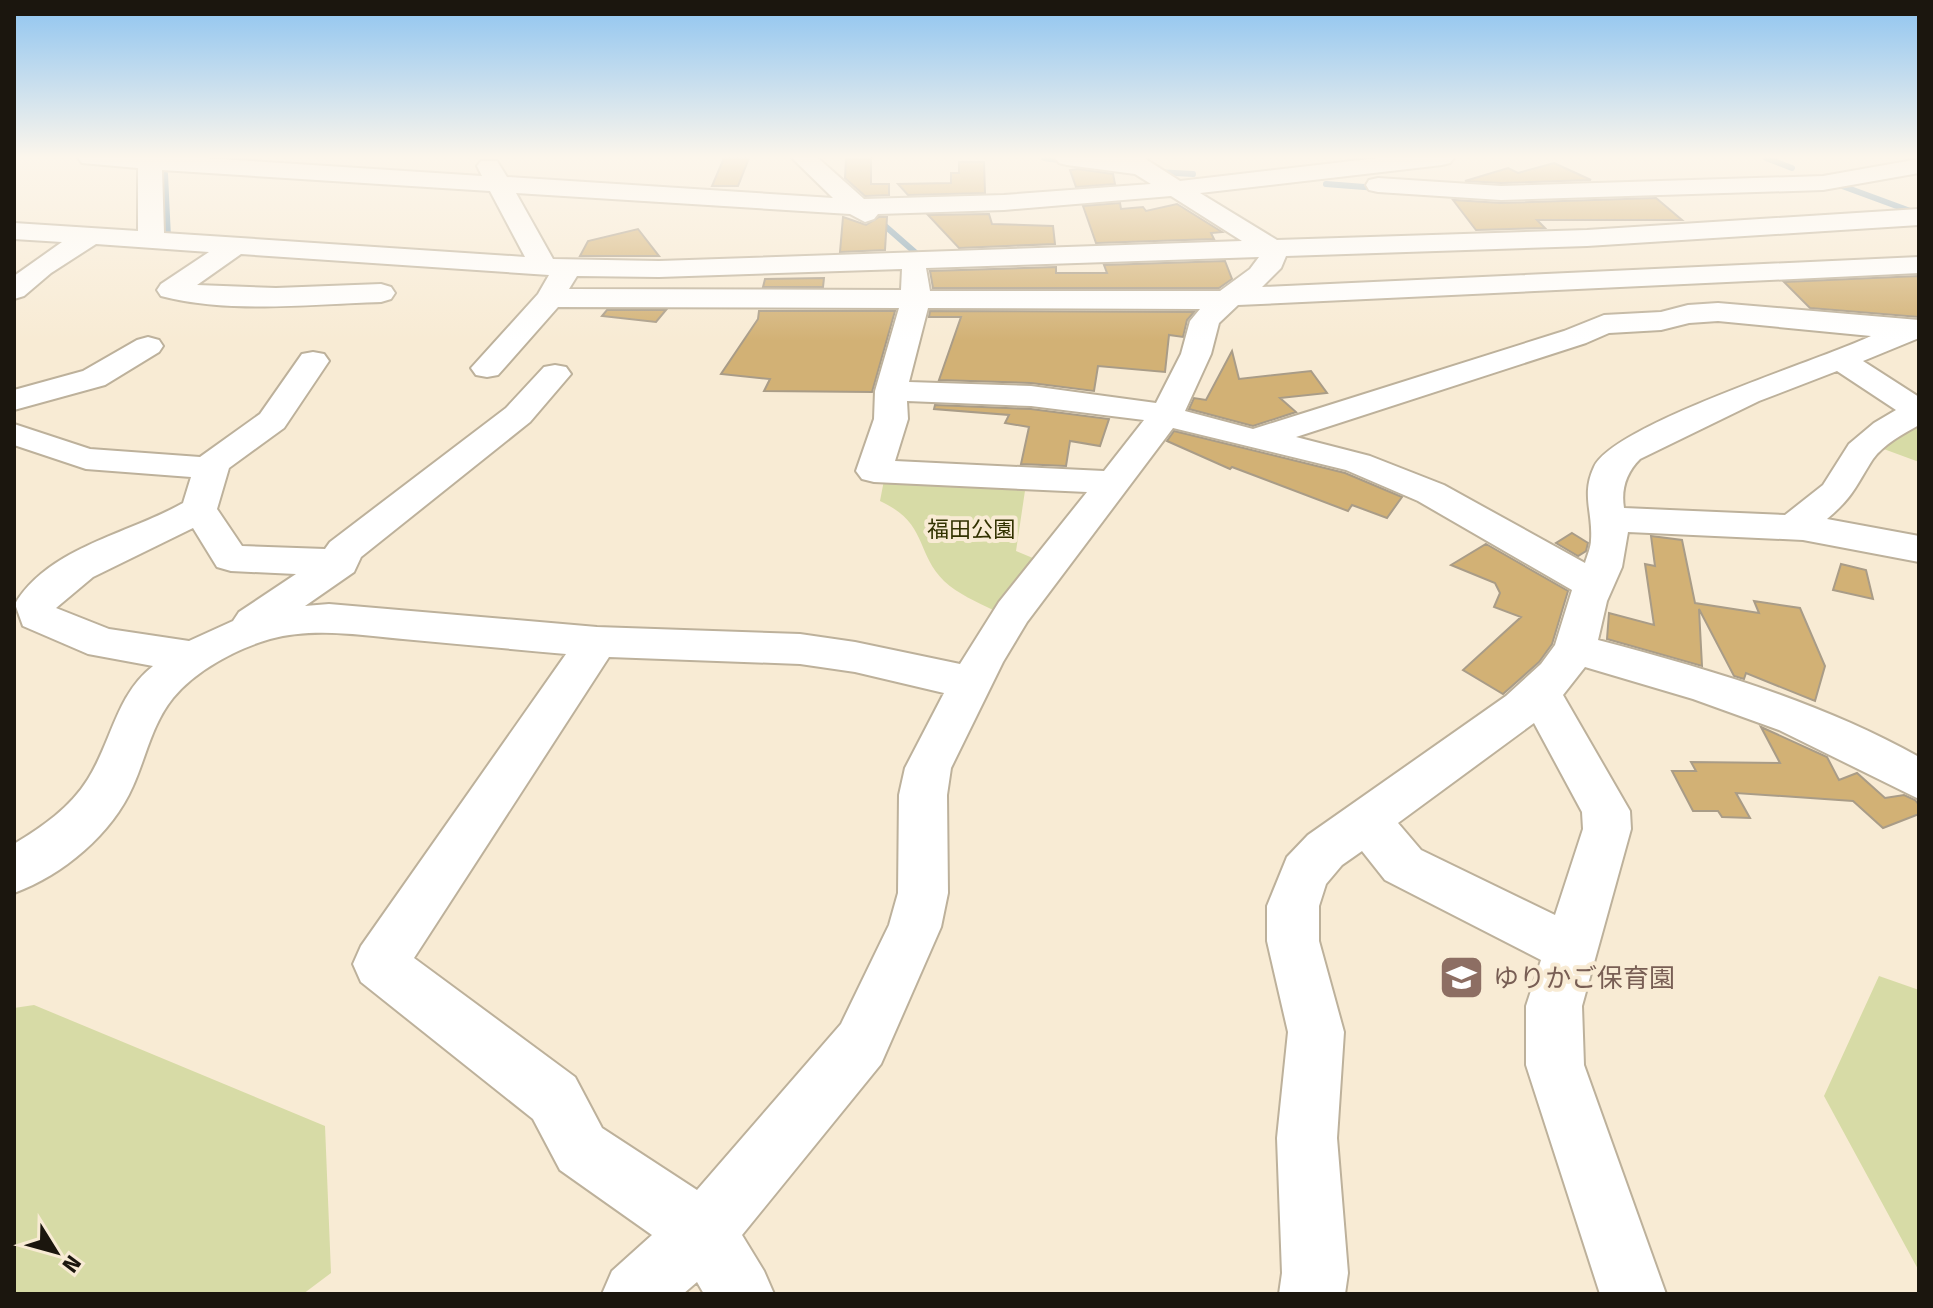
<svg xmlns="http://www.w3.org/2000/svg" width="1933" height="1308" font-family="'Fira Sans','Noto Sans JP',sans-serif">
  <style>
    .green { fill: #d7dba6 }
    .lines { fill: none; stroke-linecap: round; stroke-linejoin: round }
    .stream { stroke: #7ea0b4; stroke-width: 6 }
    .building { fill: #d2b175; stroke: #a99c87; stroke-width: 2 }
    .minor-casing { stroke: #bdb19b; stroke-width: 4 }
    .minor { fill: #fff; fill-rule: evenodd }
    .labels { text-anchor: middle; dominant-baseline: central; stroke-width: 8; stroke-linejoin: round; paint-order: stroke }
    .park-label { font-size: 22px; fill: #313200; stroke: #f8ebd4 }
    .near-education-label { font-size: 26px; fill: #785e54; stroke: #f8ebd4; text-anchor: start }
  </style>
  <rect width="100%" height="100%" fill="#f8ebd4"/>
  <!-- green -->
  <path class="green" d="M1919,426V462L1881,448Z
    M885,475L1026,484L1016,551L1040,561L1001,610H993C977,602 958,594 944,581C915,552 928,523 880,501Z
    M1879,976L1919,990V1271L1824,1096Z
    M34,1005L325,1126L331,1273L303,1294H14V1008Z"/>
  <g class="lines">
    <!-- stream -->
    <path class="stream" d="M1044,158L1066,161
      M1766,158L1792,168
      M1156,172L1193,174
      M165,174L168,238
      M1834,183L1913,212
      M1326,184L1377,188
      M876,218L917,254"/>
  </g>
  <!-- building -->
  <path class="building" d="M724,158H749L738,186H712Z
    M871,158V184H889V195L865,196L845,178L846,159Z
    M959,162H984L985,193L908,195L898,184L951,183V173H959Z
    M1554,163L1591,180L1501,183L1465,181L1508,168L1518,173Z
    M1078,169L1113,174L1115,184L1076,187L1070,170Z
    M1656,198L1682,220H1537L1545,228L1476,230L1453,200L1501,203Z
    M1120,203L1121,209L1143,207L1146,211L1177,204L1222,232L1211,233L1214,239L1096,243L1083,206Z
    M989,214L992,224L1053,226L1055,244L959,248L928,215Z
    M843,217L866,225L879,217H887L885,250L840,252Z
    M638,229L659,256H580L588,241Z
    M1225,261L1232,279L1219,288H933L930,271L1056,267V273H1107L1104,265Z
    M1918,276L1919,317L1810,308L1784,282Z
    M824,278L823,287H763L765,279Z
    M607,310H666L656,322L602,316Z
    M759,311H895L872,392L764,391L770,379L721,374L758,319Z
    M930,311L1194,312L1187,320L1183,337L1169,335L1165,372L1098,366L1094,391L1031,383L939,380L961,317H929Z
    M1232,351L1239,379L1311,371L1327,393L1280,398L1296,412L1253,426L1189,409L1194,398L1206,400Z
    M935,405L1031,409L1109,419L1100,446L1070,441L1066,466L1021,464L1029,427L1005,423L1009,415L934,409Z
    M1174,431L1345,473L1402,497L1387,518L1352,505L1348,511L1232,467L1230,469L1167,441Z
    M1572,533L1588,543L1586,551L1578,556L1556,543Z
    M1651,536L1682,540L1695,603L1759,613L1754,601L1800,608L1825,666L1815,701L1746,673L1744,679L1734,676L1699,609L1702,666L1607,639L1609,613L1654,625L1645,564L1655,566Z
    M1486,544L1568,591L1552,644L1539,662L1503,694L1463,670L1521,617L1494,607L1500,593L1495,583L1451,565Z
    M1841,564L1866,570L1873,599L1833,590Z
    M1761,727L1827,757L1839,780L1857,773L1885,798L1904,795L1915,800L1919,805V814L1883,828L1853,801L1736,793L1750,818L1722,817L1718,811H1693L1672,771H1696L1691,762L1780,763Z"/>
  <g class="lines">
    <defs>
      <path id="minor" d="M78,158H205L482,176L477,166L481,161H497L507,177L833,198L792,158H818L864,199L1004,195L1151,184L1135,174L1067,165L1059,163L1055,158H1144L1180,181L1378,158H1454L1450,163L1442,165L1200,193L1277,240L1587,230L1919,209V225L1587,246L1286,256L1281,268L1262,287L1919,257V273L1238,305L1219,323L1211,354L1185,411L1253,429L1564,331L1604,315L1661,312L1688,305L1718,303L1919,320V338L1863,361L1919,397V425C1903,434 1884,444 1873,459C1855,487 1854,496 1827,519L1919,536V562L1803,540L1628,532L1622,567L1607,601L1598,640C1708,669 1819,701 1919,757V799L1779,730L1693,699L1585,667L1563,695L1630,811L1631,829L1582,1006L1584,1065L1666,1294H1600L1526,1065V1006L1541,960L1385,880L1362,851L1342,865L1326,884L1319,906V941L1344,1032L1337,1138L1348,1273L1345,1294H1279L1282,1273L1277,1138L1288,1032L1267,941V906L1287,857L1308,835L1506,696L1541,664L1555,645L1572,590L1418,501L1346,470L1173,428L1027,622L1003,662L951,768L947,795L948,893L941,927L881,1064L742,1235L764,1271L774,1294H704L697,1282L683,1294H602L612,1271L652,1235L560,1170L533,1119L361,982L353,964L361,946L566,654C512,649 458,644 403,639C360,635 313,627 270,639C236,649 196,670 173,698C152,724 146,757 133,786C112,834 63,875 14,893V844C42,827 70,808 88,779C112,741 116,695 153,666L88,654L23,626L15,604C49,547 129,534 183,503L191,477L86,469L14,445V424L90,449L200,457L260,414L302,354L313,352L324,354L329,361L284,428L229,468L217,509L242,546L325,549L330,542L506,408L544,367L555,365L566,367L571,374L530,422L361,557L354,572L305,606L329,604L597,627L800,634L855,642L960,664L999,602L1087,492L874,482L862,479L856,471L874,419L875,391L899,308L558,307L498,375L487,377L476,375L471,368L538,294L549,275L241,254L197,285L276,288L381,284L391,287L395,293L391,299L381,302C309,304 231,314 161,296L157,290L161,284L209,252L96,244L51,273L24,296L14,299V276L62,242L14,239V223L138,231V168L82,163ZM162,170L490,191L525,257L164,233ZM516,193L850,214L865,222L874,219L878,214L1004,210L1171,196L1242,241L659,261L553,259ZM1259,257L1250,269L1220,291H930L926,268ZM902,269L901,290L569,289L577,276L659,277ZM928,308L1200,309L1190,321L1181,354L1156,403L1031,386L909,382ZM1718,321L1871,336C1821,360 1614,424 1594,467C1581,495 1593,512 1591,540C1591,547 1587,556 1585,563L1444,485L1370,456L1296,437L1586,343L1609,333L1661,330L1689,323ZM1837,371L1896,410L1874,423L1849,444L1823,485L1785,515L1624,508C1621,489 1626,473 1640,459L1759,401ZM907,401L1031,406L1144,420L1104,471L895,461L908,419ZM193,528L217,567L231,571L296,574L239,612L233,621L189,641L109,629L56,608L93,577ZM609,657L800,664L855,672L944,693L905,768L899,795L898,893L889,925L841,1024L697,1190L602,1128L575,1077L414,958ZM1534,723L1582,812L1583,829L1555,915L1421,850L1398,823Z
        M1919,159V173L1823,190L1501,200L1378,192L1369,190L1366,185L1369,180L1378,178L1501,186L1823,176Z
        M148,337L159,340L163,346L159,352L105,385L14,410V390L83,371L137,340Z"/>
    </defs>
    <!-- minor casing -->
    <use href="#minor" class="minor-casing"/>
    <!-- minor -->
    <use href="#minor" class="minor"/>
  </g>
  <!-- sky -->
  <linearGradient id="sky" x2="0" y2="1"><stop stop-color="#8ec4f0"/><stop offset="0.46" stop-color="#fcf6ec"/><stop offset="1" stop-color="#fcf6ec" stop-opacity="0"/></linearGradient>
  <rect width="1933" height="341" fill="url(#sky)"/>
  <!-- icons -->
  <defs>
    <symbol id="school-square" viewBox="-11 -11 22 22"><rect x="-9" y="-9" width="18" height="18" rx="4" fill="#8d6e63" stroke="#f8ebd4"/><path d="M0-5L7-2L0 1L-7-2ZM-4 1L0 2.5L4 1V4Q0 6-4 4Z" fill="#fff"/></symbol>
  </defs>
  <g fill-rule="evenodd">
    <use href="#school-square" x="1436" y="952" width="51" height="51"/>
  </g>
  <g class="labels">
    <!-- park labels -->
    <g class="park-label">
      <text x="971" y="529">福田公園</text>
    </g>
    <!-- near-education labels -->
    <g class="near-education-label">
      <text x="1493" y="978">ゆりかご保育園</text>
    </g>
  </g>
  <!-- border -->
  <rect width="1933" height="1308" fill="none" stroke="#1b160e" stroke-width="32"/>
  <!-- north arrow -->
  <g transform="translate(56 1252) rotate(127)" stroke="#f8ebd4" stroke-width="6" paint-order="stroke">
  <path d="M0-6L14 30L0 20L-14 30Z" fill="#1b160e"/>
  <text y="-12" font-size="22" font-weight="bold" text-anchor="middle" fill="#1b160e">N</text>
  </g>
</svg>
